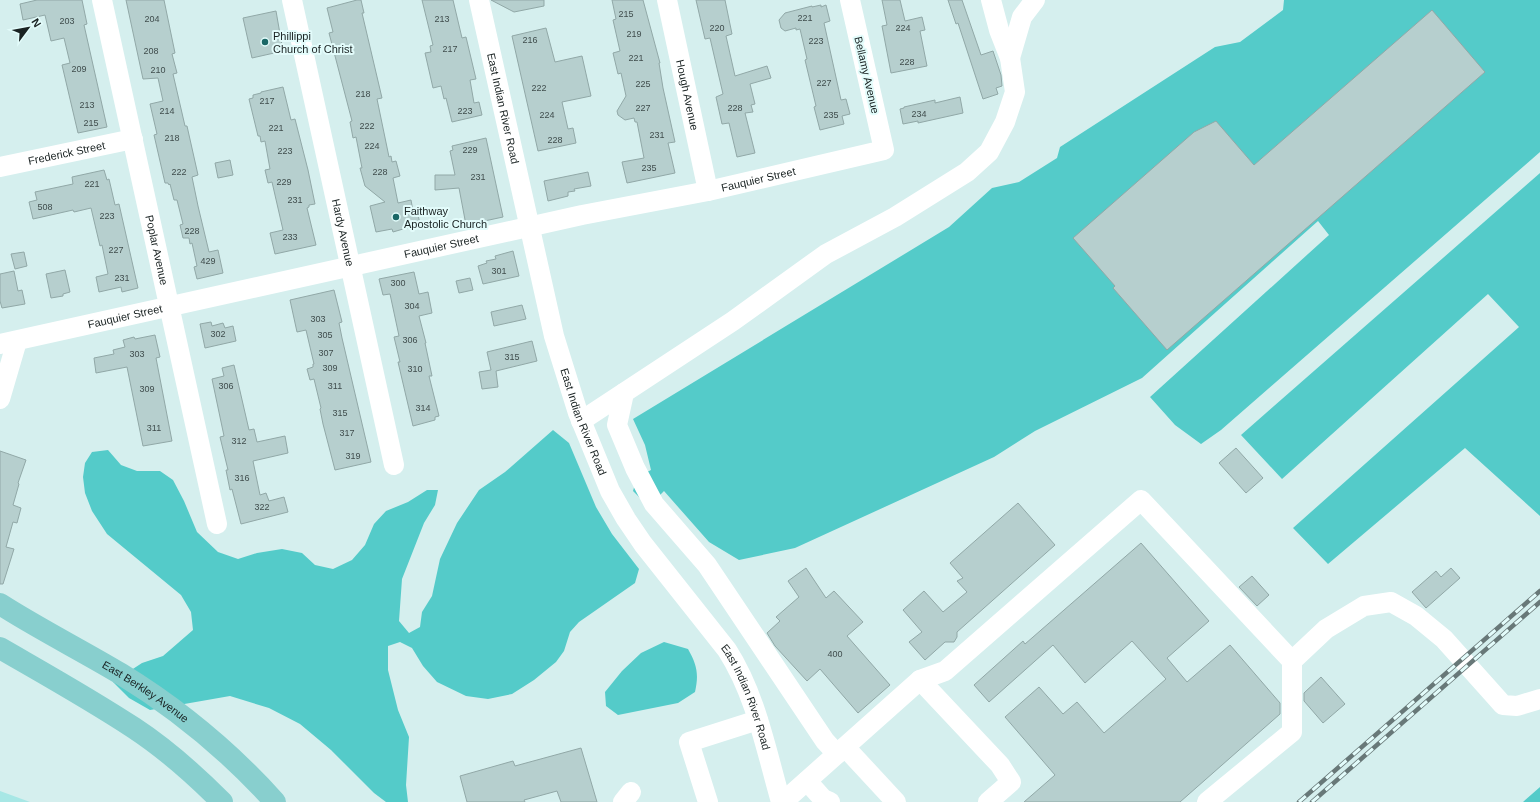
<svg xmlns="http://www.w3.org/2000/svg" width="1540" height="802" font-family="Arial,sans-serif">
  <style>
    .green { fill: #a7e7e5 }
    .water { fill: #54cbc9 }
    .building { fill: #b6cfce; stroke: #91a8a7 }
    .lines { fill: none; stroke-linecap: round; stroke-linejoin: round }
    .minor { stroke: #fff; stroke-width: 20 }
    .major { stroke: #88cfce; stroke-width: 22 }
    .rail-casing { stroke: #687878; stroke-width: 4.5 }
    .rail { stroke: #e3fcfb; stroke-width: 3; stroke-dasharray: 9; stroke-linecap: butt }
    .poi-dot { fill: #1a6766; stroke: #e3fcfb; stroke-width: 1.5 }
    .labels { text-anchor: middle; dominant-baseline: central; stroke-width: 4; stroke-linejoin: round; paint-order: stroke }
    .number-label { font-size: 9px; fill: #404d4d }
    .poi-label { font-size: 11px; fill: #192222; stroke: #e3fcfb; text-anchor: start }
    .street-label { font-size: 11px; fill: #192222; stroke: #e3fcfb }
  </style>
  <rect width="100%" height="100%" fill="#d5efee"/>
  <!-- green -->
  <path class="green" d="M0,791L30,802H0Z"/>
  <!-- water -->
  <path class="water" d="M1284,0H1540V152L1221,430L1201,444L1175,425L1150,397L1329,235L1318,221L1142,378L1035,431L994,457L795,548L739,560L709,542L664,491L658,497L641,499L633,491L637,477L651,470L645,445L633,419L949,227L992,188L1019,182L1057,158L1060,147L1215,47L1240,42L1283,10Z
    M1540,173V516L1465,448L1328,564L1293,528L1519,327L1488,294L1282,479L1241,435Z
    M553,430L569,443L596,507L612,534L639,569L635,583L579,622L570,632L564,651L556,662L534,680L512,694L488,699L466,696L437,682L423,666L412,648L400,642L388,646V670L398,710L409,737L406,785L408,802H386L374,793L331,750L300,724L269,708L230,696L150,710L129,698L113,682L142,663L163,656L193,630L191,612L181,595L107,534L92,511L85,493L83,477L85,463L92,452L108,450L121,465L137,471H160L173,480L184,501L197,532L218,552L238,559L257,553L282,549L302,553L315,565L333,569L352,560L365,545L374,524L386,511L408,502L427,490H438L435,505L424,523L402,579L399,621L409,633L420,627L422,612L432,596L440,559L457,523L479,490L505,472Z
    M664,642L688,649C697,665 699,674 695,692L678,703L618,715L606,706L605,692L622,671L641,653Z
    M1540,787V802H1523Z"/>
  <!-- building -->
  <path class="building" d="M37,0H82L87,24L84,25L107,127L78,133L62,65L70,63L64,38L51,41L45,15L23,20L20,4Z
    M126,0H164L175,53L172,54L177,73L173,74L185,126H187L198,175L192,177L198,206L209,252L218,250L223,273L197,279L194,267L197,266L192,243L190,244L189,238H183L180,225L183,224L177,200H174L170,184L169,185L168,183H165L154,135L157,134L150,104L163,101L158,78L143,79Z
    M357,0H361L364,13H362L382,98L377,99L389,157L391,156L392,162L396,161L400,176L393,178L398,203L411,200L413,211L417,210L420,224L393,232L392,229L376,232L370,206L385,202L365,186L360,168H362L356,137L353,138L350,122L352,121L329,33L333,32L327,8Z
    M422,0H453L462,38L466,37L476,79L470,80L474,103L479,102L482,115L452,122L446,98L444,99L441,86L433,88L425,53L431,52L430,46L433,45Z
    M491,0H544V6L514,12Z
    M612,0H643L660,63H659L663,88L675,142L668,143L675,173L627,183L622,162L644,158L637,122H635L634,118L625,120L618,115L617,111L626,96L621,73L618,74L613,53L620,51L613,20L616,19Z
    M696,0H725L732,34L726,36L735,76L767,66L771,78L750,84L755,104L751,105L753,112L745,113L755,153L737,157L729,123L722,124L716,97L723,94L710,38L705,39Z
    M882,0H900L905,21L922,17L925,30L920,31L927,66L891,73L882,26L887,25Z
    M948,0H962L981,55L993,51L1001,75L1002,86L996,88L998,94L983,99L958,23L956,24Z
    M821,5V7L826,5L830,21L824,23L841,100L846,99L850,114L842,116L844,124L820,130L814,107L816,106L805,60L807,59L800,29L796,30V28L785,31L781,28L779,20L785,13L812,6V7Z
    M1432,10L1485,72L1167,350L1113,288L1115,286L1073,238L1194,132L1216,121L1254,165Z
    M276,11L283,51L252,58L243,18Z
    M546,28L555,62L582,56L591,96L562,102L568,129L573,128L576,143L538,151L512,36Z
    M283,87L291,120L295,119L308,170L315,204L309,205V207L307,208L316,245L275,254L270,233L283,230L272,182L268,183L265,170L270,169L265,141L261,142L260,136H258L249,99L253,98V95L261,93V92Z
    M960,97L963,113L918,123V121L903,124L900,109L904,108V107L935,100V103Z
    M486,138L503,217L466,225L459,188L435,190V175H455L450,151L453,150L452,146Z
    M230,160L233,175L218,178L215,163Z
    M104,170L107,180L109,179L115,205L119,204L138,288L122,292L121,287L99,292L96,277L108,274L102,245L100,246L91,208L74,212L73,210L33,219L29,202L37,200L35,192L73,184L72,177Z
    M588,172L591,186L574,189L575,191L568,192V196L548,201L544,181Z
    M513,251L519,276L483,284L478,266L487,263L486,261L496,259L495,256Z
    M24,252L27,266L15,269L11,254Z
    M65,270L70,292L63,294V296L51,298L46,274Z
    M14,271L18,291L22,290L25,304L2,308L0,301V274Z
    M414,272L419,294L428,292L432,313L419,316L426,343H425L432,376H429L439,416L435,417V420L413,426L398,362H400L394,337L399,336L390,294L383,295L379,279Z
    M470,278L473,290L459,293L456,281Z
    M334,290L342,322L339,323L342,338L371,462L335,470L323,424L320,409L321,408L314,379L310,380L307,369L313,367V364H314L306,330L297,332L290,300Z
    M522,305L526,319L494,326L491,312Z
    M211,322L212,326L223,323L225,328L233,326L236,341L205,348L200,324Z
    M155,335L160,357L156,358L172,441L143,446L127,367L96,373L94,358L114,354L113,350L125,347L123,340L134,337L135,339Z
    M532,341L537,361L496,371L498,387L482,389L479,372L491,370L487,352Z
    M234,365L249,430L254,429L257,442L285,436L288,453L253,461L260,495L266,493L269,501L284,497L288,512L241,524L232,489L230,490L226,470H228L220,437L224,436L212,379L224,376L222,368Z
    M1236,448L1263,478L1246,493L1219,463Z
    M0,451L26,460L18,483L19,484L13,505L21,508L17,523L13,522L6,547L14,549L3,584H0Z
    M1018,503L1055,545L957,632V637L954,642H945L925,660L909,642L922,632L903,610L924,591L943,612L967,592L957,581L963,578L950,563Z
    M1141,543L1209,621L1167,658L1187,682L1230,645L1280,703V714L1180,802H1024L1055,775L1005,717L1039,687L1063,714L1077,702L1104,733L1166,679L1132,641L1085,683L1053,645L989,702L974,685L1023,641L1025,644Z
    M806,568L826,598L834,591L863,622L847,636L890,685L858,713L820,669L807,681L775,646L767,633L780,621L776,617L799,597L788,581Z
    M1451,568L1460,578L1426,608L1412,592L1436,571L1441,577Z
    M1252,576L1269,595L1257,606L1239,587Z
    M1321,677L1345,704L1323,723L1304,701V693Z
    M581,748L597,802H561L557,791L524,800L525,802H467L460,776L513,761L515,766Z"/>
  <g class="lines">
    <!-- minor -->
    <g class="minor">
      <path id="s1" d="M102,0L217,524"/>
      <path id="s2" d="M292,0L394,465"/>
      <path id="s3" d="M479,0L554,336L578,413L610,491L626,519L643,544L727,650C756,695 766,750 781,802"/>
      <path id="s4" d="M667,0L708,191"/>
      <path d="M1010,58L1022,17L1035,0"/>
      <path id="s5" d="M0,167L133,139"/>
      <path id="s6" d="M0,344L582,215L708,191L884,150L850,0"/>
      <path d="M624,393L617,425L635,468L654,504L707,565L825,741L837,754"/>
      <path d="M0,399L17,341"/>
      <path d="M581,421L733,321L826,254L895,217L967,172L989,152L1005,122L1015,92L1010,58L999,30L991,0"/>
      <path d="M920,680L1000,765L1011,782L988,802"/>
      <path d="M845,747L896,802"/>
      <path d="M807,781L823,799L830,802"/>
      <path d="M623,802L631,792"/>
      <path d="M708,802L689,742L758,720"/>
      <path d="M783,802L920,680L945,671L1141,500L1292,661L1326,629L1364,606L1391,602L1416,616L1444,639L1503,705L1517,706L1540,699"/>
      <path d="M1207,802L1292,732V661"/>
    </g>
    <!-- major -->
    <g class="major">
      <path id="s7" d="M0,604C39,629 81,650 121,674C178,709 230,752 275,802"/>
      <path d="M0,648C45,674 90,699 134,728C166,749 195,775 222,802"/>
    </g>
    <defs>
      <path id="rail" d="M1299,802L1540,591
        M1312,802L1540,602"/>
    </defs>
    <!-- rail casing -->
    <use href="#rail" class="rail-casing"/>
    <!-- rail -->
    <use href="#rail" class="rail"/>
  </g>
  <!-- markers -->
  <g class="poi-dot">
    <circle cx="265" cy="42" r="4"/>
    <circle cx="396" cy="217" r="4"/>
  </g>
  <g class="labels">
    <!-- number labels -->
    <g class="number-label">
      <text x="626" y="14">215</text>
      <text x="805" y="18">221</text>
      <text x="152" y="19">204</text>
      <text x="442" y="19">213</text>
      <text x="67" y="21">203</text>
      <text x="717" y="28">220</text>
      <text x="903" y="28">224</text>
      <text x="634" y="34">219</text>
      <text x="530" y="40">216</text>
      <text x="816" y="41">223</text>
      <text x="450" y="49">217</text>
      <text x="151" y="51">208</text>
      <text x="636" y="58">221</text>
      <text x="907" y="62">228</text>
      <text x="79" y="69">209</text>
      <text x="158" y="70">210</text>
      <text x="824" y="83">227</text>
      <text x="643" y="84">225</text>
      <text x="539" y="88">222</text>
      <text x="363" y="94">218</text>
      <text x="267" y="101">217</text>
      <text x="87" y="105">213</text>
      <text x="643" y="108">227</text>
      <text x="735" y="108">228</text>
      <text x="167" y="111">214</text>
      <text x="465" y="111">223</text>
      <text x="919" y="114">234</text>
      <text x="547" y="115">224</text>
      <text x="831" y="115">235</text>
      <text x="91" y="123">215</text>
      <text x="367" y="126">222</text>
      <text x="276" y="128">221</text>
      <text x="657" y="135">231</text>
      <text x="172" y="138">218</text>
      <text x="555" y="140">228</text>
      <text x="372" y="146">224</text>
      <text x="470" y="150">229</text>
      <text x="285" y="151">223</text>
      <text x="649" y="168">235</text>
      <text x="179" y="172">222</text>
      <text x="380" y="172">228</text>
      <text x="478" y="177">231</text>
      <text x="284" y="182">229</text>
      <text x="92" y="184">221</text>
      <text x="295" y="200">231</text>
      <text x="45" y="207">508</text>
      <text x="107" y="216">223</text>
      <text x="192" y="231">228</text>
      <text x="290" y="237">233</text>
      <text x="116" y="250">227</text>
      <text x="208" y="261">429</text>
      <text x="499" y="271">301</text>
      <text x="122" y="278">231</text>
      <text x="398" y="283">300</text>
      <text x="412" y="306">304</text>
      <text x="318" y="319">303</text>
      <text x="218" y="334">302</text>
      <text x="325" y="335">305</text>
      <text x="410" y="340">306</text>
      <text x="326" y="353">307</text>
      <text x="137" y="354">303</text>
      <text x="512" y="357">315</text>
      <text x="330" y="368">309</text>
      <text x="415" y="369">310</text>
      <text x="226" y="386">306</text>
      <text x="335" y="386">311</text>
      <text x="147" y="389">309</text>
      <text x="423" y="408">314</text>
      <text x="340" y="413">315</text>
      <text x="154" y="428">311</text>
      <text x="347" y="433">317</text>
      <text x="239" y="441">312</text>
      <text x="353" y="456">319</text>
      <text x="242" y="478">316</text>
      <text x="262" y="507">322</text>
      <text x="835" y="654">400</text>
    </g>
    <!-- poi labels -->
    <g class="poi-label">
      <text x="273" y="36">Phillippi<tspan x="273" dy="13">Church of Christ</tspan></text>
      <text x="404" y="211">Faithway<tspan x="404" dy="13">Apostolic Church</tspan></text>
    </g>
    <!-- street labels -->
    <g class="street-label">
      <text transform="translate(867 75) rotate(77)">Bellamy Avenue</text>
      <text stroke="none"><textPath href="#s4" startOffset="97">Hough Avenue</textPath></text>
      <text stroke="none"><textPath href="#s3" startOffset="111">East Indian River Road</textPath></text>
      <text stroke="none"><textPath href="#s5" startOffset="68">Frederick Street</textPath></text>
      <text stroke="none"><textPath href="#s6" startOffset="776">Fauquier Street</textPath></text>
      <text stroke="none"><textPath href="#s2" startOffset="238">Hardy Avenue</textPath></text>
      <text stroke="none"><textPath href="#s6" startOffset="452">Fauquier Street</textPath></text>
      <text stroke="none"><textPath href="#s1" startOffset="256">Poplar Avenue</textPath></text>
      <text stroke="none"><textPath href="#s6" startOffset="128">Fauquier Street</textPath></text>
      <text stroke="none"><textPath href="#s3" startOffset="435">East Indian River Road</textPath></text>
      <text stroke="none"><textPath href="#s7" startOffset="170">East Berkley Avenue</textPath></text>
      <text stroke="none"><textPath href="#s3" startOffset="758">East Indian River Road</textPath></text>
    </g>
  </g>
  <!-- north arrow -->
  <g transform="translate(28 28) rotate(58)" stroke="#e3fcfb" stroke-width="3" paint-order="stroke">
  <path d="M0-3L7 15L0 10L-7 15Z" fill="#192222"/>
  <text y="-6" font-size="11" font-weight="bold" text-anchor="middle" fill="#192222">N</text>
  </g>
</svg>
